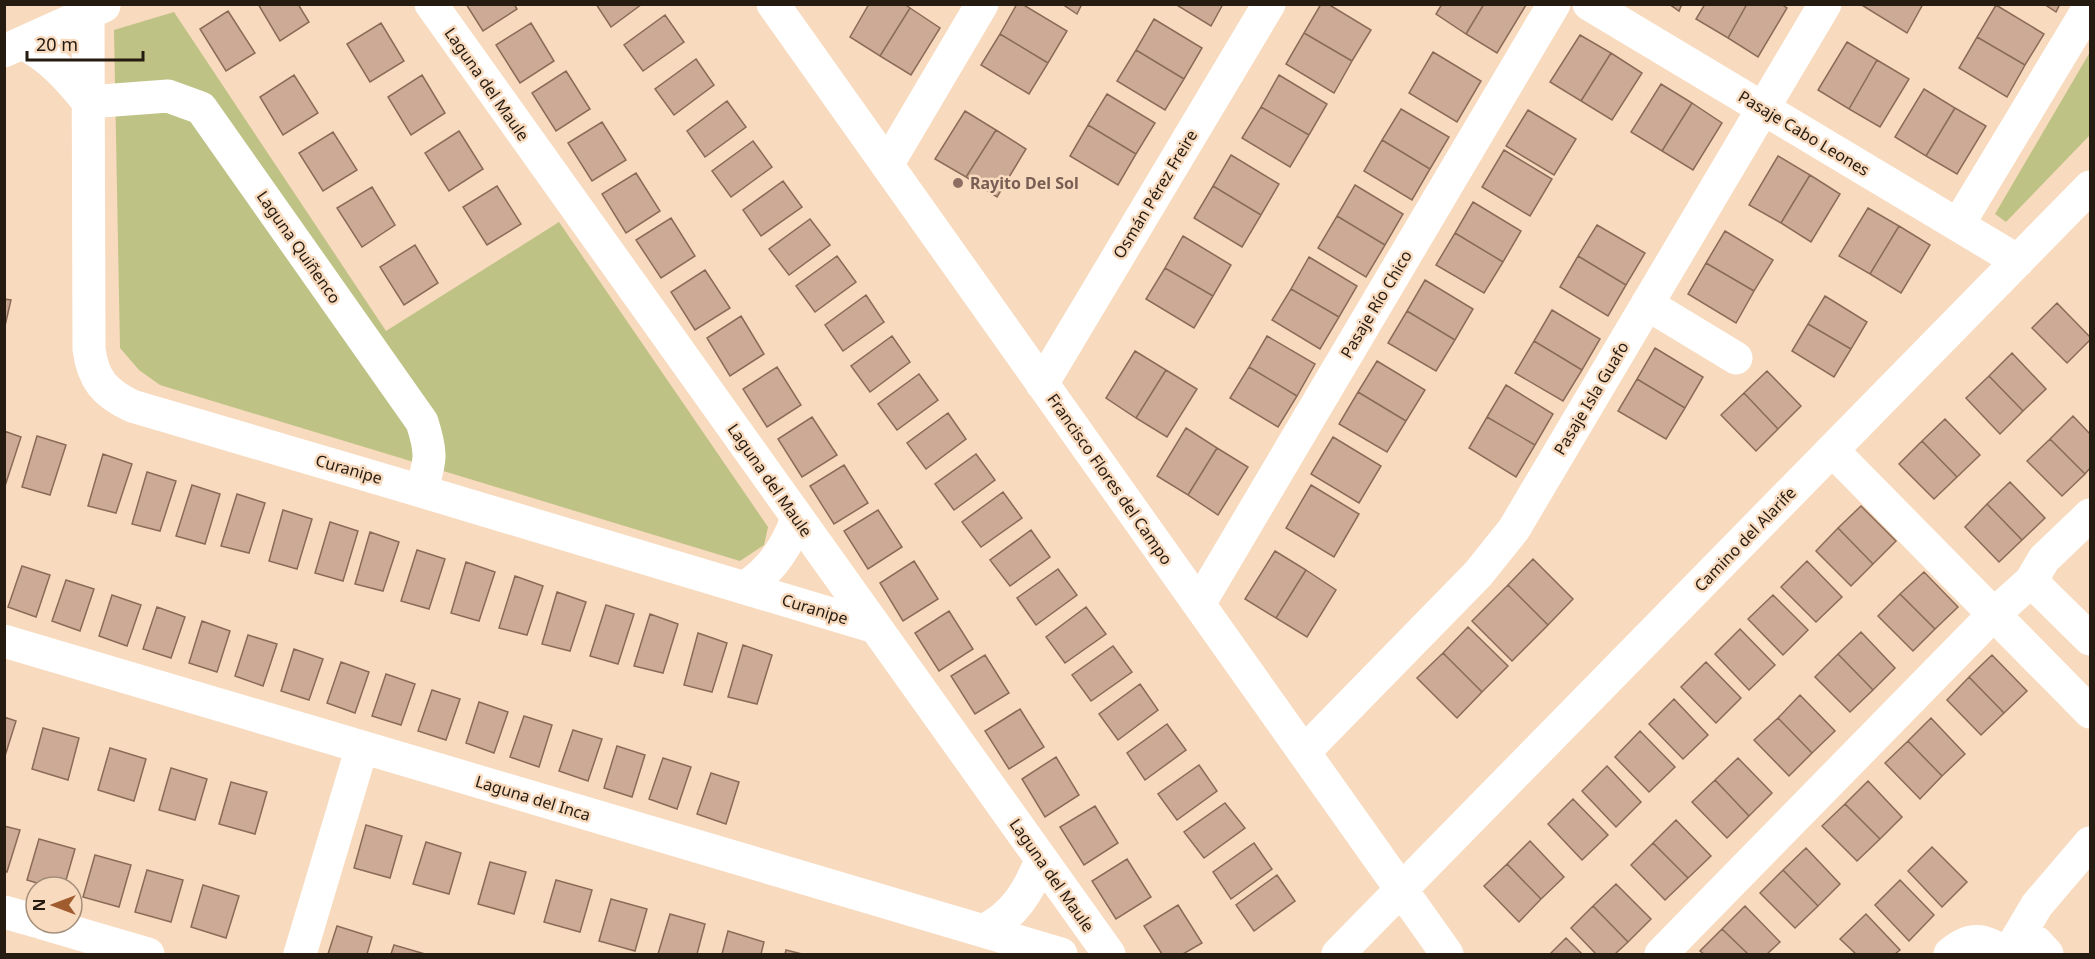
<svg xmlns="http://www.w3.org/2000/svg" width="2095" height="959" font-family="'Noto Sans',sans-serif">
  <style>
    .green { fill: #bec284 }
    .building { fill: #ccaa95; stroke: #8b6b58; stroke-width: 1.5 }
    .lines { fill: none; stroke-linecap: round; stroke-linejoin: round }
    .minor { stroke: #fff; stroke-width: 33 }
    .education-dot { fill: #8d6e63; stroke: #f8dabe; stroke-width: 2 }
    .labels { text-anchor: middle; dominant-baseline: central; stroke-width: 5; stroke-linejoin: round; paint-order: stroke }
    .street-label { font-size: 16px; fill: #261b11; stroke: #f8dabe }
    .education-label { font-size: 16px; font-weight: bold; fill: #785e54; stroke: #f8dabe; text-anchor: start }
  </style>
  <rect width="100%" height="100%" fill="#f8dabe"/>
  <!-- green -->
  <path class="green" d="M174,12L386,331L559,222L768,527L764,545L740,561L160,385L139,370L120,348L114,30Z
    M2090,52V135L2006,222L1995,214Z"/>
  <!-- building -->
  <path class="building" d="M258,4H298L309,22L280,41Z
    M466,4H514L517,9L483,31Z
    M596,4H642L611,27Z
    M869,4H904L910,8L880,56L850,37Z
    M1017,4H1022L1067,31L1048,63L1000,34Z
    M1062,4H1082L1077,14Z
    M1175,4H1223L1211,26Z
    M1321,4H1328L1371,30L1352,61L1304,33Z
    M1442,4H1484L1466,34L1436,14Z
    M1484,4L1526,5L1497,53L1466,34Z
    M1669,4H1682L1679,11Z
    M1705,4H1747L1728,38L1696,19Z
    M1747,4H1781L1787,8L1758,57L1728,38Z
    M1860,4H1923L1907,33Z
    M2044,4H2060L2056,12Z
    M1996,5L2044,34L2025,65L1977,37Z
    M910,8L940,28L911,75L880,56Z
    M228,11L255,53L226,71L200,29Z
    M665,15L684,42L643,71L624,45Z
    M1154,19L1202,48L1184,79L1136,50Z
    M381,23L404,61L370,82L347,44Z
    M531,23L554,61L520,83L496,45Z
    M1304,33L1352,61L1334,93L1286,64Z
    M1000,34L1048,63L1029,94L981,65Z
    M1580,35L1611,53L1581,101L1550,82Z
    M1977,37L2025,65L2007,97L1959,68Z
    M1847,42L1877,60L1849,109L1818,90Z
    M1136,50L1184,79L1165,110L1117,81Z
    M1433,52L1481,81L1457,122L1409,93Z
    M1611,53L1642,73L1612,120L1581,101Z
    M696,59L714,85L674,115L655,89Z
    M1877,60L1909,79L1880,127L1849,109Z
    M566,71L590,109L556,131L532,93Z
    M294,75L318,113L283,135L260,97Z
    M422,75L445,113L411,135L388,97Z
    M1279,75L1327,104L1309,135L1261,107Z
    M1661,84L1692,103L1662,151L1631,132Z
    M1924,89L1955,108L1926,156L1895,137Z
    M1107,94L1155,123L1136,154L1088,125Z
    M727,101L746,127L705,157L687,131Z
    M1692,103L1722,123L1693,170L1662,151Z
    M1261,107L1309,135L1290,167L1242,138Z
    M1955,108L1986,126L1957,174L1926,156Z
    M1401,109L1449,137L1430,169L1382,140Z
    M1528,110L1576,139L1554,175L1506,146Z
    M965,111L996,130L966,177L935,159Z
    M602,122L626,160L592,181L568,143Z
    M1088,125L1136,154L1118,185L1070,156Z
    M996,130L1026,149L997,197L966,177Z
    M459,131L483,169L449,191L425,153Z
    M333,132L357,170L323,191L299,153Z
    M1382,140L1430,169L1412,200L1364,171Z
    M753,141L772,167L731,197L712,171Z
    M1504,150L1552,179L1530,216L1482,187Z
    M1231,155L1279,184L1261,215L1213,186Z
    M1778,156L1810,175L1781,223L1749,205Z
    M636,173L660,211L626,233L602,194Z
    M1810,175L1840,194L1811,242L1781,223Z
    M783,181L802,207L761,236L743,210Z
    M1355,185L1403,214L1385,245L1337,216Z
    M497,186L521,224L487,245L463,207Z
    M1213,186L1261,215L1242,247L1194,218Z
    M372,187L395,225L362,247L337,208Z
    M1473,202L1521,231L1503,262L1455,233Z
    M1868,208L1899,226L1870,274L1839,256Z
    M1337,216L1385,245L1366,277L1318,248Z
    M671,218L695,256L661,278L636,240Z
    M810,219L830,245L789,275L769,249Z
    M1597,225L1645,253L1626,285L1578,256Z
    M1899,226L1930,245L1901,293L1870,274Z
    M1725,231L1773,260L1754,291L1706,263Z
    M1455,233L1503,262L1484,293L1436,265Z
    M1183,236L1231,265L1213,296L1165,268Z
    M415,245L438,283L404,305L380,267Z
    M837,256L856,282L815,312L796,286Z
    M1578,256L1626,285L1608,316L1560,287Z
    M1309,257L1357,286L1339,317L1291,289Z
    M1706,263L1754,291L1736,323L1688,294Z
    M1165,268L1213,296L1194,328L1146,299Z
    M705,270L730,308L695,330L671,292Z
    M1425,280L1473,309L1455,340L1407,311Z
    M1291,289L1339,317L1320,349L1272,320Z
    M866,295L884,322L843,351L825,325Z
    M1825,296L1867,322L1851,349L1808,324Z
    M4,299L11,300L4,330Z
    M2057,303L2090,337V340L2067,363L2032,328Z
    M1552,310L1600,339L1582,370L1534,341Z
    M1407,311L1455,340L1436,371L1388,343Z
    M741,316L764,354L730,376L707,338Z
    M1808,324L1851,349L1834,377L1792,351Z
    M892,336L910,362L870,392L851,366Z
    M1267,336L1315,364L1297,396L1249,367Z
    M1534,341L1582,370L1563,401L1515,373Z
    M1655,348L1703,377L1685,408L1637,379Z
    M1135,351L1166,370L1136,418L1106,398Z
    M2012,353L2046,389L2023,411L1989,376Z
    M1377,361L1425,390L1406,421L1358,392Z
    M777,367L801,405L767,427L743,389Z
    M1249,367L1297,396L1278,427L1230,398Z
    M1166,370L1197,389L1167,437L1136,418Z
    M1767,371L1801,406L1778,429L1744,393Z
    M919,374L938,400L897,430L878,404Z
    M1989,376L2023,411L2000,434L1966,398Z
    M1637,379L1685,408L1666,439L1618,411Z
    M1506,385L1553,414L1535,445L1487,417Z
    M1358,392L1406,421L1387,452L1339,424Z
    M1744,393L1778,429L1756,451L1721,415Z
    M948,413L966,439L926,469L907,443Z
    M2073,416L2090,434V468L2085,474L2050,439Z
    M812,417L837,455L802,477L778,439Z
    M1487,417L1535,445L1516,477L1469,448Z
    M1945,419L1980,455L1957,477L1922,441Z
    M1186,428L1217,448L1188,495L1157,476Z
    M4,431L21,437L5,486H4Z
    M37,436L66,445L50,495L22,487Z
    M1333,437L1381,466L1359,503L1311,474Z
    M2050,439L2085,474L2062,496L2027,461Z
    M1922,441L1957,477L1934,499L1899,464Z
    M1217,448L1248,467L1218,515L1188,495Z
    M103,454L132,464L116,513L88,506Z
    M976,454L995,480L954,510L935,484Z
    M844,465L868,503L834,524L810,486Z
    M147,472L176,481L160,531L132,524Z
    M2010,482L2045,518L2022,540L1987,504Z
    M192,485L220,494L205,544L176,536Z
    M1311,485L1359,514L1334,557L1286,528Z
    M1003,492L1022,518L981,547L962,522Z
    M237,494L265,503L249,553L221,546Z
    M1987,504L2022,540L1999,562L1965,527Z
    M1861,506L1896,541L1873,564L1838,528Z
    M283,510L312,519L297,569L269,561Z
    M878,510L902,547L868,569L844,531Z
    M330,522L358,531L343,581L315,573Z
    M1838,528L1873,564L1851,586L1816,551Z
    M1031,530L1050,557L1010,586L990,560Z
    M370,532L399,542L383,591L355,584Z
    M417,550L445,559L429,609L401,601Z
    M1275,551L1306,570L1276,618L1245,599Z
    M1533,559L1573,599L1548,625L1508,585Z
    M914,561L938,599L903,621L880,583Z
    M1807,561L1842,597L1816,622L1781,587Z
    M466,562L495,572L479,621L451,613Z
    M22,566L50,575L36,617L8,607Z
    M1058,569L1077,595L1036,625L1017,598Z
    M1306,570L1336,590L1307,637L1276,618Z
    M1924,572L1958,607L1935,629L1900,594Z
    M515,576L543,586L527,635L499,628Z
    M66,580L94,589L80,631L52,621Z
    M1508,585L1548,625L1512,661L1472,621Z
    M557,592L586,602L570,651L542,644Z
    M1900,594L1935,629L1913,651L1878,616Z
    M112,595L141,605L127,646L99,636Z
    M1773,595L1808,630L1783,655L1748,619Z
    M606,605L634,614L618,664L590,656Z
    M157,607L185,617L171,658L143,649Z
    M1086,607L1106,634L1065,663L1046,637Z
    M949,611L973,649L939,671L915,633Z
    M650,614L678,624L663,673L634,666Z
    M202,621L230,631L217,672L189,663Z
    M1468,627L1508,666L1482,692L1443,653Z
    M1740,629L1775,665L1749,690L1715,654Z
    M1861,632L1895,668L1873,690L1838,654Z
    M698,633L727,643L712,692L684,685Z
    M248,635L277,644L263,686L235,676Z
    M743,645L772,655L757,704L728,697Z
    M1113,646L1132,672L1091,701L1072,675Z
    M294,649L323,659L309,700L281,691Z
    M1443,653L1482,692L1457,718L1417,678Z
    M1838,654L1873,690L1850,712L1815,677Z
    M985,655L1009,693L975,714L951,676Z
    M1992,655L2027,691L2004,713L1969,677Z
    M341,662L369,672L355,713L327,703Z
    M1706,662L1741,698L1716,723L1681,687Z
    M386,674L415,684L401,725L372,716Z
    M1969,677L2004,713L1981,735L1947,700Z
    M1140,684L1158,710L1118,740L1099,714Z
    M432,690L460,699L446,740L418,731Z
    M1800,695L1835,731L1812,753L1778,718Z
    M1674,699L1708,735L1683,759L1649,724Z
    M479,702L508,712L494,753L466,743Z
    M1020,709L1044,747L1009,769L985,731Z
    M524,716L552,725L539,767L510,757Z
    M4,717L16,721L4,759Z
    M1778,718L1812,753L1789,776L1754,740Z
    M1931,718L1965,754L1942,776L1908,741Z
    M1167,724L1186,750L1145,780L1127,753Z
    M43,728L79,738L68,780L32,769Z
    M573,730L602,739L588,781L559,771Z
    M1640,731L1675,767L1649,792L1615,757Z
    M1908,741L1942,776L1920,799L1885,763Z
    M617,746L645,755L632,797L604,788Z
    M110,748L146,759L134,801L98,790Z
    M1056,757L1079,795L1045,817L1022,779Z
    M663,758L691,767L677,809L649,799Z
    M1738,758L1772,793L1749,816L1715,780Z
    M1199,765L1217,791L1177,820L1158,794Z
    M1607,766L1641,802L1616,827L1582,791Z
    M171,768L207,779L195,820L159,810Z
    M711,773L739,782L726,824L697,814Z
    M1715,780L1749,816L1727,838L1692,802Z
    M1868,781L1902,817L1880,839L1845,804Z
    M231,782L267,792L255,834L219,824Z
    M1573,799L1608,835L1582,860L1548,824Z
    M1225,803L1245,828L1204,858L1184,832Z
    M1845,804L1880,839L1857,861L1822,826Z
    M1095,806L1118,843L1084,865L1060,827Z
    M1676,820L1711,856L1688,878L1653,843Z
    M366,825L402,836L390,878L354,868Z
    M4,826L20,830L7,872H4Z
    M39,839L75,849L64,887H50L27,880Z
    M1530,841L1564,877L1541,899L1507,864Z
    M426,842L461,853L449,894L413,884Z
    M1254,843L1272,869L1231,899L1213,872Z
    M1653,843L1688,878L1665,900L1631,865Z
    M1932,847L1967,882L1942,907L1908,871Z
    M1806,848L1840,884L1818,906L1783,870Z
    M95,855L131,865L119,907L83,897Z
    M1127,859L1151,897L1116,919L1092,881Z
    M490,862L526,872L514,914L478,904Z
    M1507,864L1541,899L1519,922L1484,886Z
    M147,870L183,880L171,922L135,912Z
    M1783,870L1818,906L1795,928L1760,893Z
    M1277,875L1295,901L1254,931L1236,905Z
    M556,880L592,890L580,932L544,922Z
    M1900,880L1934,915L1909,941L1875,905Z
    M1616,884L1651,919L1628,942L1593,906Z
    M203,885L239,896L226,938L191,927Z
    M611,899L647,909L635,951L599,941Z
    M1178,905L1202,943L1183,954H1162L1144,926Z
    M1593,906L1628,942L1615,954H1596L1571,928Z
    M1745,906L1780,942L1767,954H1748L1722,929Z
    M670,914L705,924L697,954H658Z
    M1866,914L1900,950L1895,954H1856L1840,939Z
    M337,926L372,937L367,954H328Z
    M1722,929L1748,954H1704L1700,951Z
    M728,931L764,942L761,954H722Z
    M1566,938L1582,954H1550Z
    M394,945L425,954H391Z
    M786,950L802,954H785Z"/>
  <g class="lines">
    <!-- minor -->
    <path class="minor" d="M431,4L1109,954
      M773,4L1447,954
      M1589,4L2018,261
      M88,14L89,349C93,380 105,393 132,406L421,491L875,627
      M23,43C50,57 69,78 88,102
      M4,51L104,6
      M88,102L168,96L201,108L422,422C432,453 431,460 421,491
      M887,165L982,4
      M1958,225L2090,6
      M1647,304L1736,358
      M1042,384L1269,4
      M1832,450L2090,712
      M2031,581L2090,639
      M744,588C771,571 787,548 797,518
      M1199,604L1554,4
      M4,641L1061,954
      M1304,752L1478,574L1514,529L1825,4
      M4,912L36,921
      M42,923L148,954
      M983,931C1014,916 1029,891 1041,860
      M2019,936L2036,942L2047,954
      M300,954L362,747
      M1338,954L2090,187
      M1661,954L1993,615L2031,581L2044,559L2090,515
      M1950,954C1973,934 1984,941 2008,954
      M2008,954L2037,905L2090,843"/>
  </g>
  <!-- markers -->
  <circle class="education-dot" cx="958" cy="183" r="6"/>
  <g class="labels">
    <!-- street labels -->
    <g class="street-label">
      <text transform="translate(487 84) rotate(55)">Laguna del Maule</text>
      <text transform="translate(1804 133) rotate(31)">Pasaje Cabo Leones</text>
      <text transform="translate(1155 194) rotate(-59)">Osmán Pérez Freire</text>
      <text transform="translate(299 247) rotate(55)">Laguna Quiñenco</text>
      <text transform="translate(1376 304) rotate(-59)">Pasaje Río Chico</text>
      <text transform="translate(1591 398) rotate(-59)">Pasaje Isla Guafo</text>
      <text transform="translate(349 469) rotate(16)">Curanipe</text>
      <text transform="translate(1110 479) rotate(55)">Francisco Flores del Campo</text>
      <text transform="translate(770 480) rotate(55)">Laguna del Maule</text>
      <text transform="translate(1745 539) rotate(-46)">Camino del Alarife</text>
      <text transform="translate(815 609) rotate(17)">Curanipe</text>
      <text transform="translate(533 798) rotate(17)">Laguna del Inca</text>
      <text transform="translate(1052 875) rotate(55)">Laguna del Maule</text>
    </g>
    <!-- education labels -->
    <g class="education-label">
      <text x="970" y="183">Rayito Del Sol</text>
    </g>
  </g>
  <!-- border -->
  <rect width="2095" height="959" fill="none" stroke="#261b11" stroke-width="12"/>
  <!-- north arrow -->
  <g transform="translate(54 905) rotate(270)"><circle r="28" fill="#f8dabe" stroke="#a48e79" stroke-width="1.5"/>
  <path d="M0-4.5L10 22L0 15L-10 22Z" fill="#a05b2f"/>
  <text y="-9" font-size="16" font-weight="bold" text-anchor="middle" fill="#261b11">N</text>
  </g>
  <!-- scale -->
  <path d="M27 51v9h116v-9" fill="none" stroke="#261b11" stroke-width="3"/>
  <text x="36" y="51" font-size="18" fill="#261b11" stroke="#f8dabe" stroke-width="4.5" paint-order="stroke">20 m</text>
</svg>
